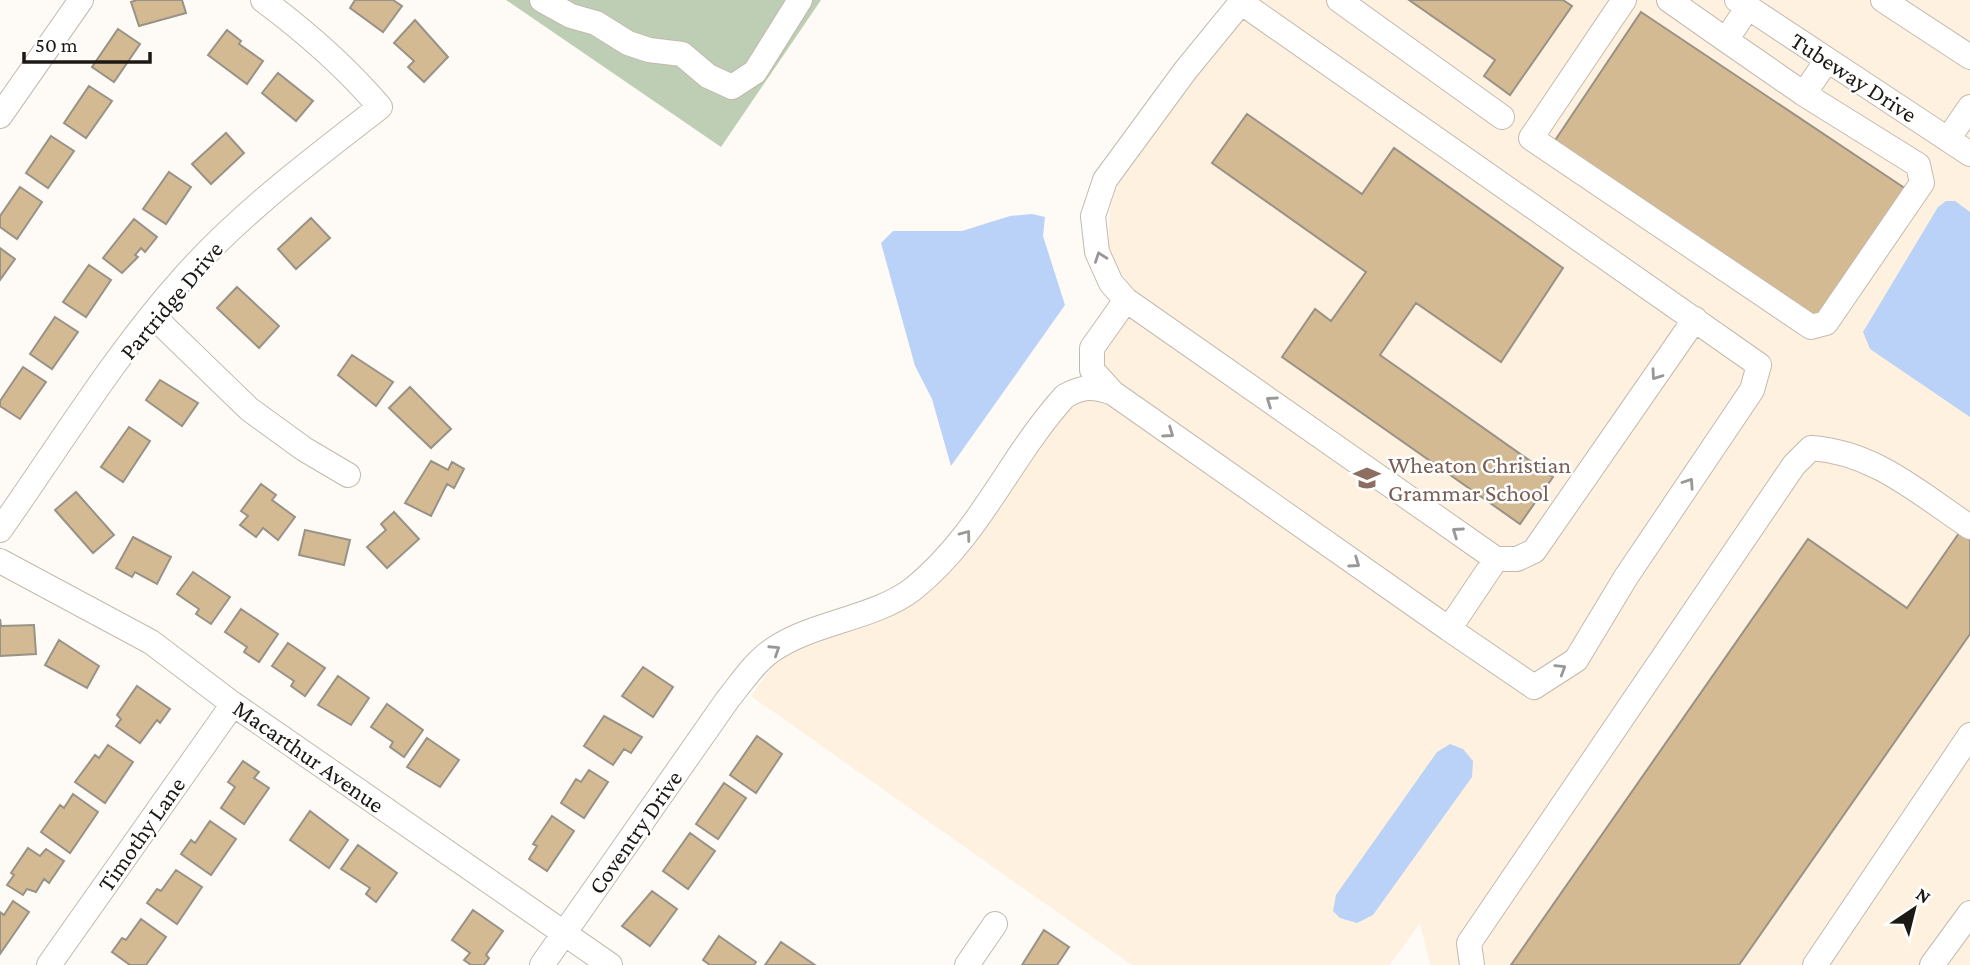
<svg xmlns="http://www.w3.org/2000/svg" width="1970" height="965" font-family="'Crimson Pro',serif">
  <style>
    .built { fill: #fff1df }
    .green { fill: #bdceb4 }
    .water { fill: #bad1f8 }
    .building { fill: #d4ba93; stroke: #999287; stroke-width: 2 }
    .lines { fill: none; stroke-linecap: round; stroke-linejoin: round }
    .minor-casing { stroke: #c2baae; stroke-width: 26 }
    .minor { stroke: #fff; stroke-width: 24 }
    .oneway { stroke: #999895 }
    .labels { text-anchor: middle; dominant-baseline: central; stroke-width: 5; stroke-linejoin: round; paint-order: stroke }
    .street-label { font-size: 24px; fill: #1c1914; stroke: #fff }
    .education-label { font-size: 24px; fill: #785e54; stroke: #fff; text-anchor: start }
  </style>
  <rect width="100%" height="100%" fill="#fefbf6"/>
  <!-- built -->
  <path class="built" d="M1239,0H1970V965H1430L1420,923L1390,965H1132L751,696L785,648L923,588L1139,298L1108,255L1110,209L1119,173Z"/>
  <!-- green -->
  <path class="green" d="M506,0H821L721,147Z"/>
  <!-- water -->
  <path class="water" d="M1946,201H1955L1970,212V417L1870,349L1863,332L1938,207Z
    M1032,214L1045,217L1043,236L1065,305L951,466L932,399L915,366L881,243L893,231H962L1010,216Z
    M1450,744L1463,749L1473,761L1472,777L1373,915L1357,923L1340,918L1333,911L1336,895L1437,752Z"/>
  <!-- building -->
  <path class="building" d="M137,0H182L186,13L139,26L131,2Z
    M355,0H393L402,6L383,32L350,8Z
    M1409,0H1563L1572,6L1510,95L1484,76L1495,60Z
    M1641,12L1906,189L1816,319L1554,142Z
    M415,20L448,57L424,82L408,67L414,61L394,43Z
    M118,29L140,44L114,82L92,67Z
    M227,30L241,41L239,44L263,61L247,84L208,55Z
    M278,73L313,101L296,121L262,93Z
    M89,86L112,101L86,138L64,123Z
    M1247,114L1362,194L1394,148L1563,268L1501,362L1416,303L1380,355L1553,477L1520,524L1282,357L1315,309L1331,321L1366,272L1212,163Z
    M226,133L244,153L211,184L192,164Z
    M51,136L74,151L48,188L26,173Z
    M169,172L191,187L166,224L143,209Z
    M20,187L42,202L17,239L0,227V216Z
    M311,218L330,238L296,269L278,249Z
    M134,219L157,237L145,252L141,248L135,255L138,257L122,273L103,258Z
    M0,248L15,259L0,280Z
    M89,265L111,280L86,317L63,302Z
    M237,287L279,326L259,348L217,308Z
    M55,317L78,332L52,369L30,354Z
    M352,355L393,382L376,406L338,375Z
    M23,367L46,382L20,419L0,406V401Z
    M160,380L198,403L182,426L146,400Z
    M410,387L451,429L431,448L389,408Z
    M129,427L150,441L123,482L101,467Z
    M431,461L448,470L452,462L464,469L454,488L447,484L431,516L405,503Z
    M261,484L276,495L272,500L295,517L278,540L263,528L256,537L240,525L248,516L241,511Z
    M76,492L114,535L93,553L55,510Z
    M394,512L419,539L387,568L367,547L386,530L381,524Z
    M305,530L350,540L344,565L299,555Z
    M1959,533L1970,540V634L1739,965H1511L1808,539L1907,608Z
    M133,537L171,557L157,584L135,572L132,577L116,568Z
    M193,572L230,597L211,624L196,614L199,609L177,594Z
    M241,609L278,634L259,662L244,652L247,647L225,632Z
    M0,619L1,626L34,625L36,654L0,656Z
    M59,640L99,666L87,688L45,665Z
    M288,643L325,668L305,696L291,686L294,681L272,666Z
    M643,667L673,687L653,717L622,696Z
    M338,676L369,698L351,725L318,705Z
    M137,686L170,709L160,723L157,720L140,743L116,726L121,719L117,715Z
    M387,704L423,730L404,757L390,747L393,742L371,727Z
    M604,716L642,737L631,753L624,749L613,765L584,746Z
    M757,736L782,754L756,793L730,775Z
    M427,738L459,760L440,787L407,767Z
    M108,745L133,762L105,803L75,782L95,755L99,758Z
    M243,761L259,772L254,778L269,788L244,824L221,808L235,787L228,782Z
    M589,770L608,782L584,818L561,803L576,779L581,782Z
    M724,783L746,798L718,839L696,824Z
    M73,794L98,812L70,853L41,832L60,805L64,808Z
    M310,811L348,840L329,868L290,840Z
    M552,816L574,831L547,871L529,859L537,846L533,844Z
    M210,821L236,839L211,875L181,854L191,840L195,843Z
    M690,833L715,851L688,889L663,871Z
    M358,845L397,873L376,902L366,894L370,888L341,869Z
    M28,848L40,856L46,849L64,861L49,883L44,879L36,892L27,889L23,895L7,885L14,875L11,873Z
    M176,870L202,887L177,924L147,903L157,889L161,891Z
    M652,891L677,909L650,946L622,926Z
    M13,901L29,912L0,954V912L4,915Z
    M473,910L503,931L486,955L489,958L484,965H471L464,960L470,953L452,940Z
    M141,919L166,937L146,965H130L112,952L122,938L126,940Z
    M1044,930L1069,947L1057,965H1022Z
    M719,936L756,962L754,965H710L703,960Z
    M781,942L815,965H765Z"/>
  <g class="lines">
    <defs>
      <path id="minor" d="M542,0L571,16L596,23L628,43L649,50L682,54L708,76L732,87L755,72L800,0
        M1243,0L1185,71L1105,180L1093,216L1097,252L1111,283L1126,300L1496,559H1517L1534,551L1695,319
        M1339,0L1502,117
        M1624,0L1531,138L1811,327L1826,323L1922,183L1918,165L1804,94
        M1669,0L1726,40
        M1737,0L1970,154
        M1883,0L1970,57
        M1242,3L1759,365L1752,390L1626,577L1576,660L1534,687L1449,629
        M1748,7L1726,40L1804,94L1827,60
        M0,116L81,0
        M1948,139L1970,107
        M1126,300L1092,348V370L1113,393L1449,629L1496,559
        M152,315L249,409L304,449L348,475
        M0,530C60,445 115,354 184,277C242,212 312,160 380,107C345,66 306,32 263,0
        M0,561L151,642L233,704L610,965
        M49,965L233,704
        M542,965L728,699C741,683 754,663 771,651C811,622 874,619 913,589C981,534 1008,459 1065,396C1083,386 1093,386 1113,393
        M967,965L995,924
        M1472,965L1469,943L1794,465L1811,448C1874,452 1919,493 1970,527
        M1815,965L1970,735
        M1932,965L1970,913"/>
    </defs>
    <!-- minor casing -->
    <use href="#minor" class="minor-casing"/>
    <!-- minor -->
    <use href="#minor" class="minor"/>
  </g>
  <!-- one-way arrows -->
  <defs><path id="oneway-chevron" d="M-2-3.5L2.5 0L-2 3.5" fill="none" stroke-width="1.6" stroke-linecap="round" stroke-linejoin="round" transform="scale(1.75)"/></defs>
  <g class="oneway">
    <use href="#oneway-chevron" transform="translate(1100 257) rotate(-110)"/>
    <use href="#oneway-chevron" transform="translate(1656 375) rotate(125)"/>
    <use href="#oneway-chevron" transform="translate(1271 401) rotate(-145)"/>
    <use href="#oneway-chevron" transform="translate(1169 433) rotate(35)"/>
    <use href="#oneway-chevron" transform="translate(1689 483) rotate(-56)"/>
    <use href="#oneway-chevron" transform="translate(1457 532) rotate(-145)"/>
    <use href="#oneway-chevron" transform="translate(966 535) rotate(-53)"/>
    <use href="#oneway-chevron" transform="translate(1355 563) rotate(35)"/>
    <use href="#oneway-chevron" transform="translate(775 650) rotate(-33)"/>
    <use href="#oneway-chevron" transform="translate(1561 669) rotate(-32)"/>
  </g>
  <!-- icons -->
  <defs>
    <symbol id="school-bare" viewBox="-9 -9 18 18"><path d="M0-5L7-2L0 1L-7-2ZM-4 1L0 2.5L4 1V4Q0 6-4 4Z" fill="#8d6e63" stroke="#fff" stroke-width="2.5" paint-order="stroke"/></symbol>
  </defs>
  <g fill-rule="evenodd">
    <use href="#school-bare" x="1348" y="459" width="38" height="38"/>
  </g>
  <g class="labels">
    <!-- street labels -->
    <g class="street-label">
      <text transform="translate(1854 77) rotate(33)">Tubeway Drive</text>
      <text transform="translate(171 300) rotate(-50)">Partridge Drive</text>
      <text transform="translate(309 756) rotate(35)">Macarthur Avenue</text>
      <text transform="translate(635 832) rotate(-55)">Coventry Drive</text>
      <text transform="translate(141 834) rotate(-55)">Timothy Lane</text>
    </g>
    <!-- education labels -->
    <g class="education-label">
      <text x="1388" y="464">Wheaton Christian<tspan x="1388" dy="28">Grammar School</tspan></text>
    </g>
  </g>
  <!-- north arrow -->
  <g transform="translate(1914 909) rotate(35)" stroke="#ffffff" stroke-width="5" paint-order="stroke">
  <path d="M0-5L12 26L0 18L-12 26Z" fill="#1c1914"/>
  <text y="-10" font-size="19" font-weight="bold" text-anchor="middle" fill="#1c1914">N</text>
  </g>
  <!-- scale -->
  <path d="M24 52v10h126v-10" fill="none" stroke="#1c1914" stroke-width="3.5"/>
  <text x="35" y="52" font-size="21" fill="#1c1914" stroke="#ffffff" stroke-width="5" paint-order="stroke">50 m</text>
</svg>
